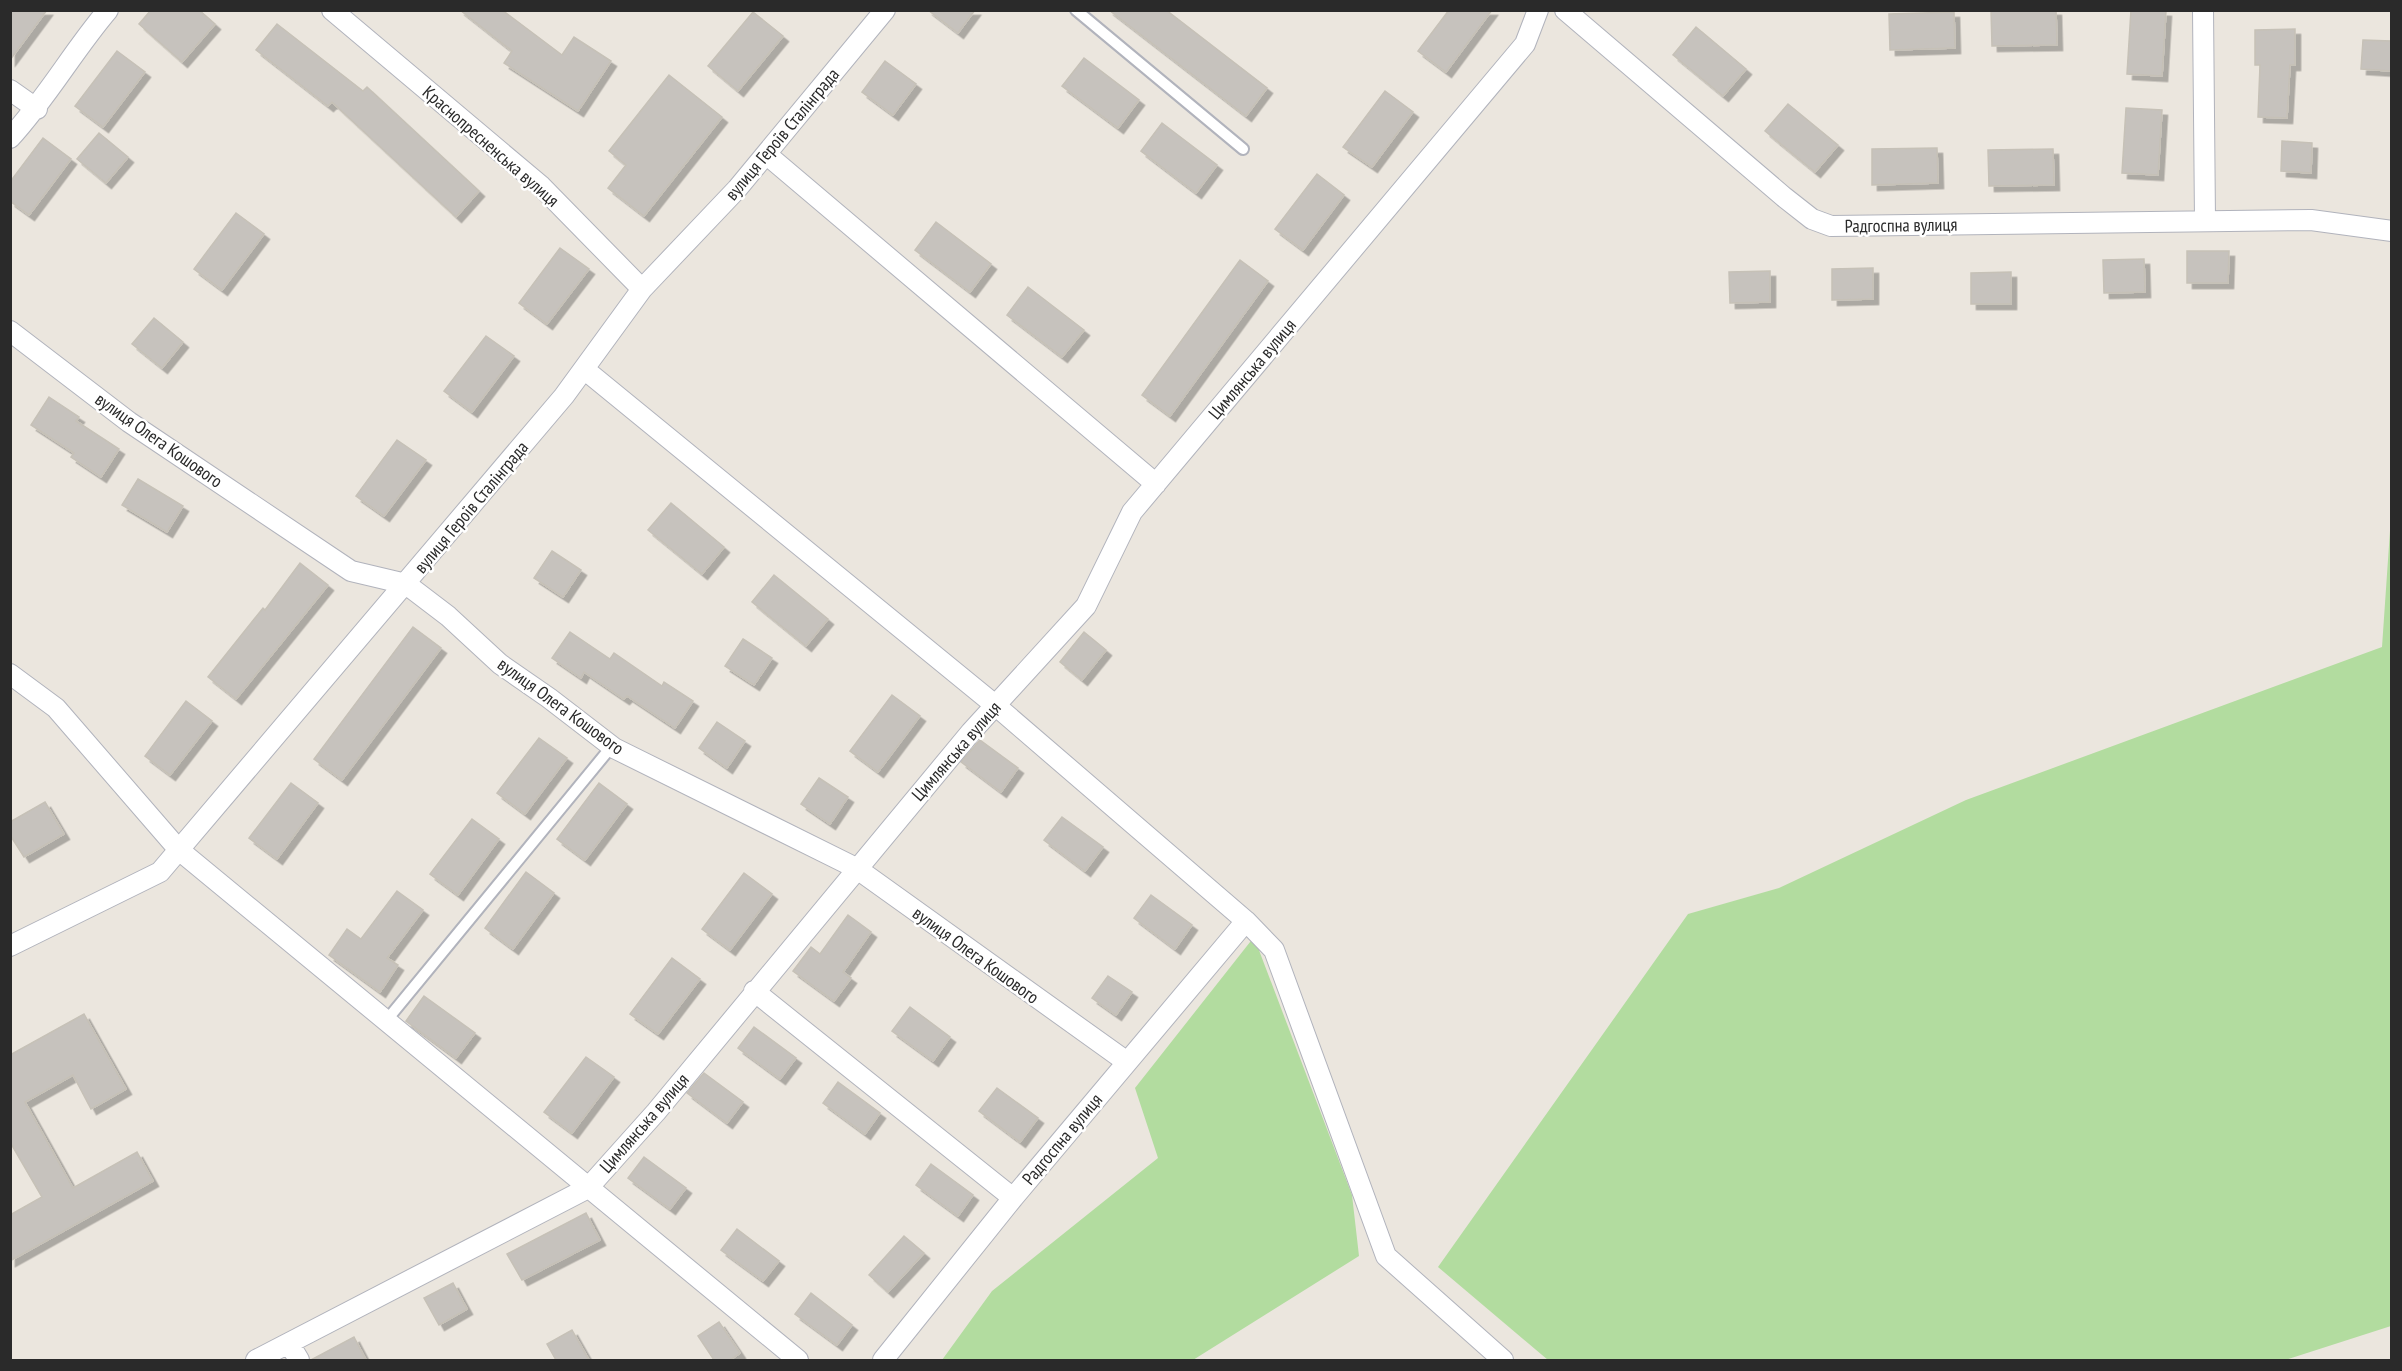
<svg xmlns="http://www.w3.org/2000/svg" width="2402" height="1371" font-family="'PT Sans Narrow',sans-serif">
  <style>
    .green { fill: #b2dc9f }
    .building { fill: #c6c2bd; stroke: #c6c1b7; stroke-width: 1.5; filter: url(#shadow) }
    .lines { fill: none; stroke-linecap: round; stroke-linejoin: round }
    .service-casing { stroke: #b1b3bc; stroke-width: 14 }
    .minor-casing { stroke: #b1b3bc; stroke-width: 22 }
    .service { stroke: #fff; stroke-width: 10 }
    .minor { stroke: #fff; stroke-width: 20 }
    .labels { text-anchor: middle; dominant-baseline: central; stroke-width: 5; stroke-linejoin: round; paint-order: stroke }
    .street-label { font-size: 18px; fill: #2a2a2a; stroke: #fff }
  </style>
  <defs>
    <filter id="shadow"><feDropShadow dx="5.5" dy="5.5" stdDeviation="0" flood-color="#0004"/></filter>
  </defs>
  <rect width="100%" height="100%" fill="#ebe6de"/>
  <!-- green -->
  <path class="green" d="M2391,516V1326L2285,1360H1548L1438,1267L1688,914L1779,888L1966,800L2382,647Z
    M1254,937L1352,1195L1359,1256L1193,1360H942L992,1291L1158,1158L1135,1088Z"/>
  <!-- building -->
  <path class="building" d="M10,10H47L10,60Z
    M151,10H199L215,24L182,62L139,24Z
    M460,10H502L562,55L574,37L611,61L578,111L504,63L512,51Z
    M928,10H975L958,33Z
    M1109,10H1166L1267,88L1246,116Z
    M1449,10H1492L1446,72L1418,51Z
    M1991,10H2056L2057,45L1992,46Z
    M2131,10L2166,11L2162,76L2127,74Z
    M753,12L783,36L738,91L708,66Z
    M1954,12L1955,48L1890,50L1889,14Z
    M277,24L363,91L367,87L479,191L456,217L332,102L328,106L256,50Z
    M1696,27L1746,69L1723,96L1673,55Z
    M2295,29V65H2290L2287,118L2258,117L2260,65H2255V30Z
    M2363,40L2391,41V71L2361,69Z
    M117,51L145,72L103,127L75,106Z
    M1084,58L1139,100L1118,128L1062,86Z
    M885,61L916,84L893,115L862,92Z
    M669,75L722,117L644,216L608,188L626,165L609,151Z
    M1385,91L1413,112L1372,167L1343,147Z
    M1788,104L1838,145L1815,172L1765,131Z
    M2126,108L2162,110L2158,175L2122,173Z
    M1162,123L1217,165L1196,193L1141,151Z
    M99,133L128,157L106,183L77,159Z
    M43,138L71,159L29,215L10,201V182Z
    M2282,141L2312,143L2311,173L2281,171Z
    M1937,148L1938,183L1872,185V149Z
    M2053,149L2054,185L1989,186L1988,150Z
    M1317,174L1344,195L1303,250L1275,229Z
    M236,213L264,234L222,290L194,269Z
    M936,222L991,264L970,292L915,250Z
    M560,248L589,269L547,324L519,303Z
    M2187,251H2229L2228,283H2187Z
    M2144,259L2145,292L2104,293L2103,260Z
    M1240,260L1268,281L1170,416L1142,395Z
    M1873,268V299L1832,300V269Z
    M1770,271V302L1730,303L1729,272Z
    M2011,272V304H1971V273Z
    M1028,287L1084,330L1062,357L1007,315Z
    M154,318L183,342L162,368L132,344Z
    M486,336L514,356L472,412L444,391Z
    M49,397L79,417L76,421L119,449L101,477L71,457L74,453L31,425Z
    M397,440L426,460L384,516L356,496Z
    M138,479L183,506L167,532L122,505Z
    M671,503L724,547L702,574L648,530Z
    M552,551L581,570L563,597L534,578Z
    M300,563L328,585L236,699L208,677L263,608L265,610Z
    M774,575L828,619L806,646L752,602Z
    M413,627L441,648L342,780L314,759Z
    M570,632L610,659L614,653L662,686L664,682L693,701L675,728L627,696L624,699L584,672L581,678L552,658Z
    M1084,632L1106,650L1082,680L1060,662Z
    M743,639L772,658L754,685L725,666Z
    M892,695L920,716L878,772L850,751Z
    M186,701L212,721L170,775L145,756Z
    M717,722L745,741L727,768L699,748Z
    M539,738L567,758L525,814L497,793Z
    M980,740L1018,768L1001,792L961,762Z
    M819,778L848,797L830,824L801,804Z
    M291,783L318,803L277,859L249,838Z
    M599,783L627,804L585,860L557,839Z
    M45,802L64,834L24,857L10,835V822Z
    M1062,817L1103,847L1085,871L1044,840Z
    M472,819L499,839L458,895L430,874Z
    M526,872L554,893L513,949L485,928Z
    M744,873L772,894L730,950L702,929Z
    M397,891L423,910L387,958L398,965L380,992L329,955L347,929L361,939Z
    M1151,895L1192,925L1175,949L1134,918Z
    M848,915L871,932L843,972L851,978L834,1001L793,971L811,947L820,954Z
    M672,958L700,979L658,1034L630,1014Z
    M1108,976L1132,992L1116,1015L1092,998Z
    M424,996L475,1033L456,1058L406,1021Z
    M910,1007L950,1037L933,1061L892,1031Z
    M84,1014L126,1089L91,1109L73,1075L25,1102L73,1188L137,1152L153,1181L10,1261V1215L42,1197L10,1142V1055Z
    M754,1027L796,1058L780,1079L738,1048Z
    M586,1057L614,1077L572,1133L544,1112Z
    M704,1073L743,1102L727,1123L687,1093Z
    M838,1082L880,1113L865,1134L823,1103Z
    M997,1088L1038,1118L1020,1142L979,1111Z
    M644,1157L686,1188L670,1209L628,1178Z
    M931,1164L973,1195L958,1216L916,1185Z
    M586,1213L600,1240L522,1280L507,1254Z
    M737,1229L779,1261L763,1281L721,1250Z
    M904,1236L924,1253L888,1292L869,1275Z
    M453,1283L467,1309L439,1325L424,1298Z
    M811,1293L852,1325L837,1345L795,1314Z
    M719,1322L740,1353L730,1360H714L698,1336Z
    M572,1330L589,1360H556L547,1344Z
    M354,1337L366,1360H311Z"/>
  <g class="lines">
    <defs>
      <path id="service" d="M1076,10L1243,149
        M386,1021L612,746"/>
      <path id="minor" d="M332,10L541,186L642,289
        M1565,10L1784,197L1812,219L1831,226L2311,220L2392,231
        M2203,10L2205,220
        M10,90L37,109
        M10,138C47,98 73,51 108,10
        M766,154L1156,484
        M10,331L129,422L351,571L406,584L448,616L500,664L549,698L614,748L856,868L1127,1062
        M584,369L995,705L1246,921L1274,950L1386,1256L1503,1360
        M10,674L56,708L179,850L798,1360
        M10,946L160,872L564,396L642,289L737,189L885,10
        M754,991L1013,1198
        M289,1343L299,1360
        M256,1360L588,1188L656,1112L971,732L1086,606L1132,512L1525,44L1538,10
        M883,1360L1013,1198L1246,921"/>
    </defs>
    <!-- service casing -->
    <use href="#service" class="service-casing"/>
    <!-- minor casing -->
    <use href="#minor" class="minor-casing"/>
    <!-- service -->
    <use href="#service" class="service"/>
    <!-- minor -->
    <use href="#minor" class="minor"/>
  </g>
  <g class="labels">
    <!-- street labels -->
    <g class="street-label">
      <text transform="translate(782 134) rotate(-50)">вулиця Героїв Сталінграда</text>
      <text transform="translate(491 146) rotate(41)">Краснопресненська вулиця</text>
      <text transform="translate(1901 225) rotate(-1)">Радгоспна вулиця</text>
      <text transform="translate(1252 369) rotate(-50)">Цимлянська вулиця</text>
      <text transform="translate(159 440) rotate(35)">вулиця Олега Кошового</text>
      <text transform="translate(471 507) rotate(-50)">вулиця Героїв Сталінграда</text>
      <text transform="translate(561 706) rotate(36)">вулиця Олега Кошового</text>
      <text transform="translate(956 751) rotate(-49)">Цимлянська вулиця</text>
      <text transform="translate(976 955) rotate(36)">вулиця Олега Кошового</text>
      <text transform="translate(644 1123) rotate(-49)">Цимлянська вулиця</text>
      <text transform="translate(1062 1139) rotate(-50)">Радгоспна вулиця</text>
    </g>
  </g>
  <!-- border -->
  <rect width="2402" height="1371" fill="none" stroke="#2a2a2a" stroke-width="24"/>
</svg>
